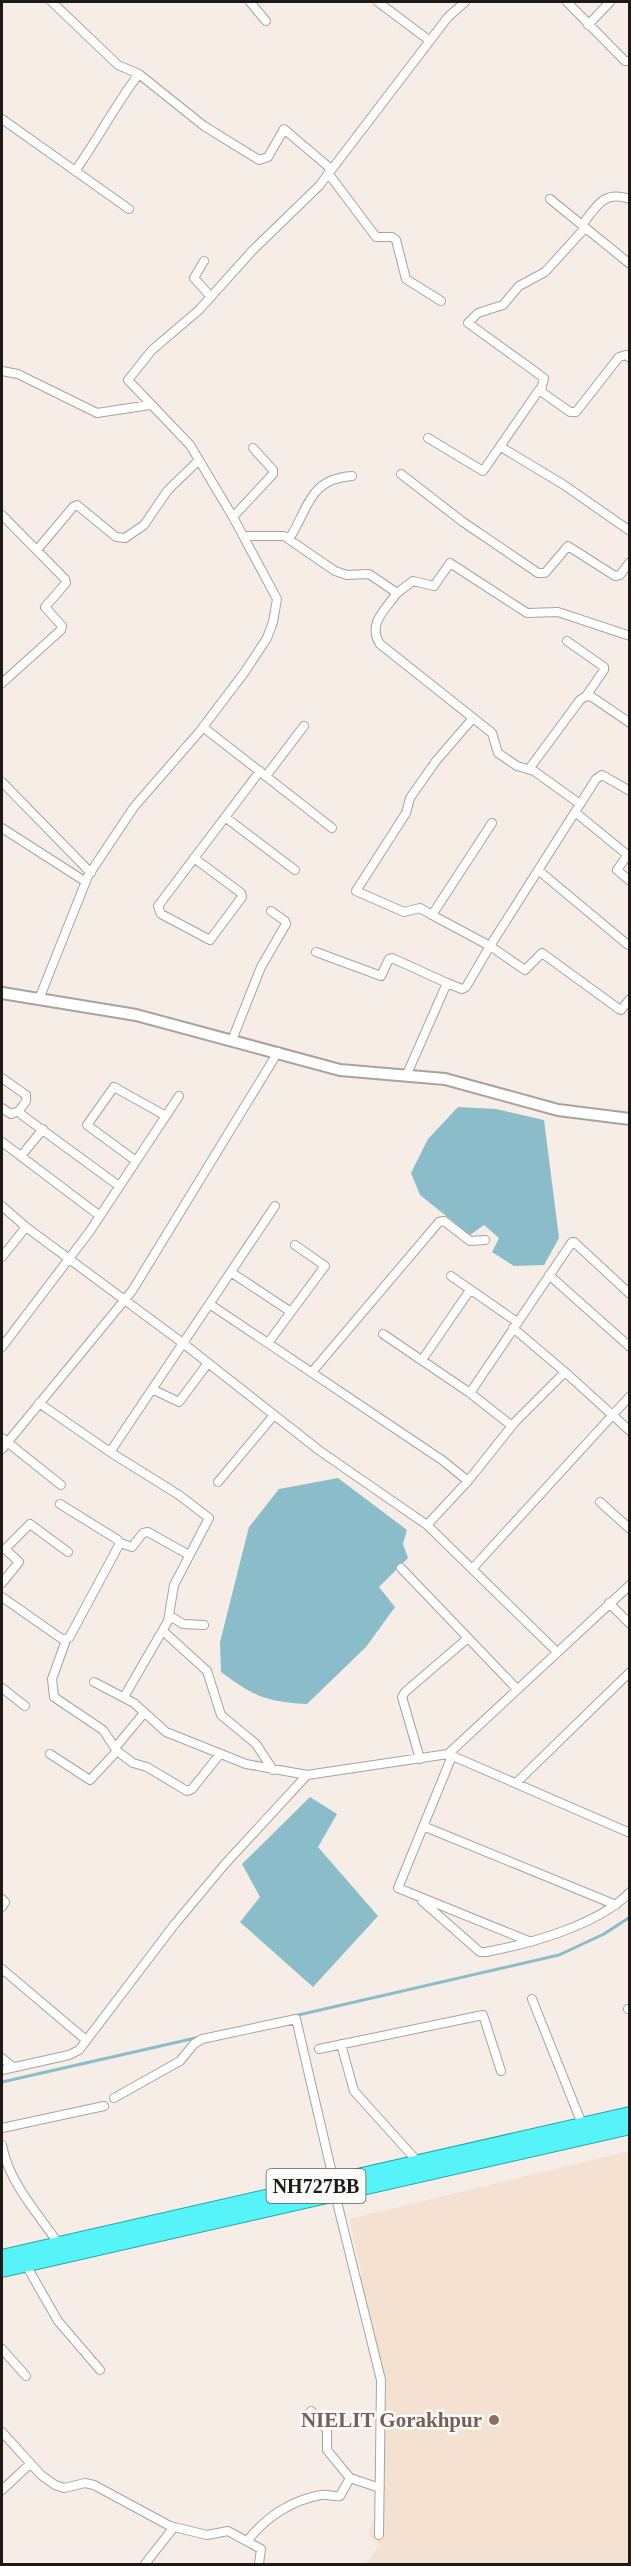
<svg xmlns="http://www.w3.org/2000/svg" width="631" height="2566" font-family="'Times New Roman',serif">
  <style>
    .education { fill: #f5e1d2 }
    .water { fill: #8bbcca }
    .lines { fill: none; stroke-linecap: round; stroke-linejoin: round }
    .stream { stroke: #8bbcca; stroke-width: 3 }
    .minor-casing { stroke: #aaa29c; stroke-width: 10 }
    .tertiary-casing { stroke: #aaa29c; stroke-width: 14 }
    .trunk-casing { stroke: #26a6a8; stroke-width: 16 }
    .minor { stroke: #fff; stroke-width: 8 }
    .tertiary { stroke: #fff; stroke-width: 10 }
    .trunk { stroke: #56f4f8; stroke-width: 14 }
    .education-dot { fill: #8d6e63; stroke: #fefcfb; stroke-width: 2 }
    .labels { text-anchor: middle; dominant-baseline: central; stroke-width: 5; stroke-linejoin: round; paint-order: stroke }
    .shield { fill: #fefcfb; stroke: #605e5c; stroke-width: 1.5 }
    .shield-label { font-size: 20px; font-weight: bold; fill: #1d1a18 }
    .education-label { font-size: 21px; font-weight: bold; fill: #785e54; stroke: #fefcfb; text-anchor: end }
  </style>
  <rect width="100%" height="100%" fill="#f6ede7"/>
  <!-- education -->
  <path class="education" d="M629,2151V2564H366L379,2544L368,2535L379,2503L377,2497V2381L355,2276H362L349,2219Z"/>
  <!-- water -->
  <path class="water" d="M458,1107L496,1109L544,1120L559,1238L544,1265L514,1266L492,1252L499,1238L484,1225L470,1235L420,1195L411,1173L428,1139Z
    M338,1478L407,1530L403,1544L408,1558L379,1587L395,1607L366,1647L307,1704C265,1702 254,1696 221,1672L220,1642L249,1527L279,1489Z
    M310,1797L337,1814L318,1847L378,1916L313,1987L240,1922L260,1897L242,1864Z"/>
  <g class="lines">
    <!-- stream -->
    <path class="stream" d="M294,2016L559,1955L604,1934L630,1917
      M2,2082L200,2037"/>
    <defs>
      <path id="minor" d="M52,2L118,65L139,74L204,126L259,160L268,157L284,129L331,169
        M250,2L266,21
        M378,2L430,41
        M567,2L625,61H630
        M588,25L610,2
        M2,119L129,209
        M75,171C98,139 115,105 139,74
        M328,173L376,237H392L396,240L406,279L441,301
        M550,199L630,264
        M582,225C597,206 603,190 630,199
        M204,261L194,278L211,297
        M2,371L18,374L97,413L150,405
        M541,390L544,378L468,323L478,313L503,305L519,286L545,272L585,228
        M428,438L483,471L539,390L570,412H576L619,357L626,355L630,358
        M501,447L564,485L630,531
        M401,474L463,522L538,573H545L568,546L615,576L620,575L630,562
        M2,515L65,579L66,583L45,607L62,626L61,630L2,683
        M233,517L273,474V470L253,448
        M244,536H284L335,571L347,575L369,574L397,593L413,581L434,586L450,563L527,613L558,612L630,636
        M289,539C309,509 308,479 352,476
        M37,550L73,507L77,505L116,537L125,538L144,525L168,490L199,460
        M397,593C385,610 367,624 380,644L492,733L498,753L517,766L534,771L580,804
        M567,641L604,667V670L586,696
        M203,727L332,828
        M529,769L580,700L586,696L592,697L630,723
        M266,776L304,726
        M2,782L91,873
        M575,812L625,853L626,857L617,870L630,881
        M225,817L295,870
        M492,823L432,915L490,946L525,970L542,953L619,1009L621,1010L630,999
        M2,828L86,882
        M194,858L241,893L242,897L210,940L161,914L158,906L260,771
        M538,870L628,945
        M432,915L420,908L404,912L356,891L406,813L410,798L436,761L473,718
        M316,952L381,976L389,959L392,958L447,983
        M39,999L88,876L134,807L200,731L244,673L267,638L273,622L277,599L233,517L190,445L128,380L152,350L199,310L252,251L319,186L448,17L465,2
        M232,1040L261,967L286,924L285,921L271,911
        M407,1074L447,983L462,989L466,987L490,946L596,779L602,775L630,791
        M2,1078L26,1095V1101L19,1111L22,1115L119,1186
        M2,1108L11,1114L19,1111
        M2,1142L100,1216
        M21,1156L43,1129
        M136,1161L87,1125L114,1087L166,1116
        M2,1206L26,1227L184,1344L320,1451L427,1525L557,1652
        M2,1257L26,1227
        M232,1273L291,1312
        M549,1275L630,1347
        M451,1276L517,1322
        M211,1305L442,1460L468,1481
        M513,1328L565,1372
        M383,1334L470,1393
        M268,1343L325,1266L295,1245
        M2,1347L90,1231L179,1096
        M422,1360L470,1290
        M312,1372L439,1222L444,1221L470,1241L485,1240
        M154,1390L179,1402L208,1363
        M39,1403L110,1452
        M512,1426L470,1393L572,1242H574L630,1294
        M2,1438L61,1485
        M2,1449L132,1291L278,1052
        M218,1482L274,1415
        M600,1502L630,1529
        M427,1525L468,1481L515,1422L565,1372L630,1431
        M120,1543L132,1547L143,1533L148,1532L189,1555
        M401,1568L517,1689
        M472,1569L630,1396
        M2,1583L19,1562L5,1549L30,1524L68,1552
        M2,1597L62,1639L69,1638L120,1543L118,1540L60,1504
        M609,1603L630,1624
        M170,1616L183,1624L204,1625
        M163,1631L207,1671L221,1715L256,1744L273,1770
        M66,1640L52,1679L54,1697L103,1730L117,1751L133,1763L147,1767L187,1791L192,1789L220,1754
        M94,1682L134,1703L166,1732L246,1764L307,1775L448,1754L630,1833
        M2,1688L25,1706
        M124,1697L168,1621L174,1585L209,1518L179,1495L110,1452L275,1206
        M115,1748L144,1713
        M50,1754L90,1780L117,1751
        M448,1754L630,1585
        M452,1756L398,1888L531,1942
        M420,1759L402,1697L405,1692L468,1638
        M516,1783L630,1672
        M423,1826L616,1905
        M2,1899L5,1902L2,1907
        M422,1901L480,1952H486C529,1944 599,1925 630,1892
        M2,1969L86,2040
        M532,1999L582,2124
        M628,2009H630
        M341,2044L354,2091L418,2162
        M319,2049L483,2015L501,2071
        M2,2058L13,2067
        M2,2070L69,2055L79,2050L174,1925L225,1864L307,1775
        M114,2098L180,2061L194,2044L202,2039L296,2019L334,2182
        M2,2128L104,2106
        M2,2145C9,2184 39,2214 60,2246
        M335,2194L381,2380L379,2535
        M26,2265L58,2321L100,2370
        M2,2349L26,2376
        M311,2411L327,2430V2450L350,2478
        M2,2432L41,2475L55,2485L64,2488L85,2483L94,2485L170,2526L207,2535L228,2531L261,2549L259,2564
        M2,2490L30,2464
        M248,2540C266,2517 292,2500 321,2495C327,2494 334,2497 340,2496L350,2478L380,2488
        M145,2564L174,2527"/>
      <path id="tertiary" d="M2,993L136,1015L340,1070L445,1079L558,1110L630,1119"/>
      <path id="trunk" d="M2,2257L630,2114
        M2,2270L630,2127"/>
    </defs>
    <!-- minor casing -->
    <use href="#minor" class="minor-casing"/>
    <!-- tertiary casing -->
    <use href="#tertiary" class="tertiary-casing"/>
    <!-- trunk casing -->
    <use href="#trunk" class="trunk-casing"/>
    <!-- minor -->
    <use href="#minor" class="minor"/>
    <!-- tertiary -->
    <use href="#tertiary" class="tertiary"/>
    <!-- trunk -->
    <use href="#trunk" class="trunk"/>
  </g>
  <!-- markers -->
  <circle class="education-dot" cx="494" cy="2420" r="6"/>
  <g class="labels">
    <!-- shield labels -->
    <rect class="shield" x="266.5" y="2169" width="99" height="34" rx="4.5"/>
    <g class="shield-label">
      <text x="316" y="2186">NH727BB</text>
    </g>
    <!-- education labels -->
    <g class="education-label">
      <text x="482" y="2420">NIELIT Gorakhpur</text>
    </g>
  </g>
  <!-- border -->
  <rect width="631" height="2566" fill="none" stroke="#1d1a18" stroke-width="6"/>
</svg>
